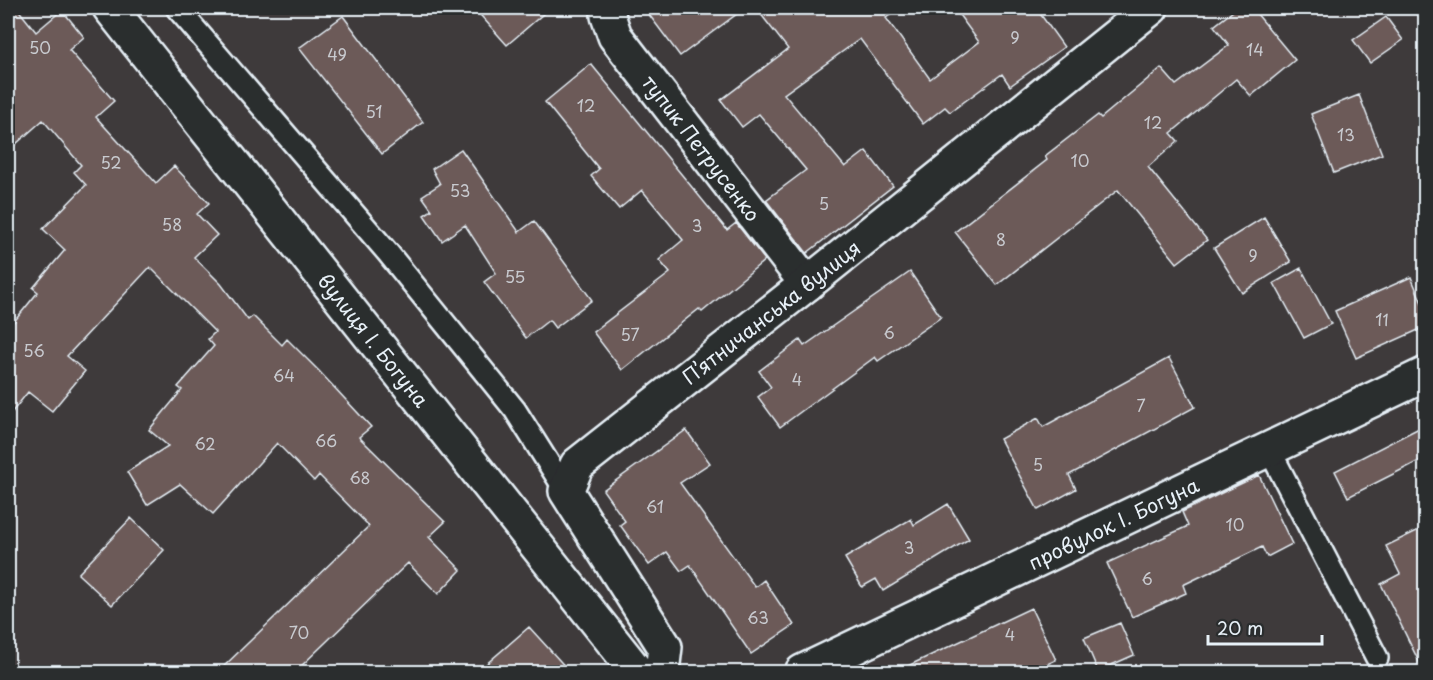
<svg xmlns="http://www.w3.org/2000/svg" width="1433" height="680" font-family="'Playpen Sans',sans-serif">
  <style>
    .building { fill: #6c5a59; stroke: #e8f1f8; stroke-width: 1.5 }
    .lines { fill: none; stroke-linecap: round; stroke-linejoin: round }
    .lane-casing { stroke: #e8f1f8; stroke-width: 26 }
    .street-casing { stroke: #e8f1f8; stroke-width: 38 }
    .secondary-casing { stroke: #e8f1f8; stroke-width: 38 }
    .lane { stroke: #2a2d2e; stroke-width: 21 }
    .street { stroke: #2a2d2e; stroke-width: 33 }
    .secondary { stroke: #2a2d2e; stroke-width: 33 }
    .labels { text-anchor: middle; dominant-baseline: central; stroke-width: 4.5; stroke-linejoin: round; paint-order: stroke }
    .number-label { font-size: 16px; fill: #c9cbd0 }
    .street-label { font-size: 20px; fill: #e8f1f8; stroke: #2a2d2e }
  </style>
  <rect width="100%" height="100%" fill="#3e3a3b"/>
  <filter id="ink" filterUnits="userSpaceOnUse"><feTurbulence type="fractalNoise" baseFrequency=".0167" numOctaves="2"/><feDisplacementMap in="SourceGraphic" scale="12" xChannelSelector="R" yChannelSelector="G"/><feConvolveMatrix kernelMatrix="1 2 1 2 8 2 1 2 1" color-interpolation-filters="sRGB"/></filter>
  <g filter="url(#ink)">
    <!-- building -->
    <path class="building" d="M8,8H17L36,32L62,10L84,37L69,50L114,101L96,117L156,183L174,166L209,203L197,214L217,235L194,257L221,284L248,320L253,316L282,345L287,339L319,371L371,427L359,437L445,522L429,537L461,570L438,594L408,563L295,672H218L369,526L319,475L314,481L277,443L213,514L180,484L147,505L127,472L168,446L149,430L182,390L178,387L214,346L208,339L215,332L150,267L67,356L85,371L52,411L28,392L8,417V329L38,292L33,288L65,250L43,229L86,185L74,172L81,165L43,120L8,151Z
      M474,8H550L507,45Z
      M644,8H745L680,56Z
      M756,8H900L886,18L930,79L979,42L954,8H1036L1064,47L1010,86L1002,74L950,112L945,107L923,124L860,39L784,94L845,167L866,151L893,186L807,253L766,200L806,170L759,114L742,127L721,100L788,49Z
      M1237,8H1252L1295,60L1251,96L1236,79L1171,133L1178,141L1148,167L1207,240L1177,263L1118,190L997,285L955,232L1047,160L1045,156L1098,115L1101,118L1161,68L1176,85L1229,45L1214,26Z
      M343,16L423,122L382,154L299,48Z
      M1386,17L1403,40L1370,63L1353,40Z
      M591,64L727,230L736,223L765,260L702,312L699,309L622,370L593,332L670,273L659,260L683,240L642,190L619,209L591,176L599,169L545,102Z
      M1359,95L1382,154L1334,173L1311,114Z
      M461,149L519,232L534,221L592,300L555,328L549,320L526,338L484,282L496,273L465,225L442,241L424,215L432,210L422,196L440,184L432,169Z
      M1264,217L1291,262L1242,293L1214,248Z
      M1301,268L1331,324L1304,338L1274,283Z
      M910,272L941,317L878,361L875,357L780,427L758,397L771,387L759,371L800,340L804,346Z
      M1411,277L1425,310V327L1356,358L1335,311Z
      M1169,358L1195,407L1069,475L1076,489L1038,510L1000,439L1038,418L1043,427Z
      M1425,425V458L1348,497L1335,471Z
      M686,430L710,463L680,483L755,587L764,580L794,625L751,654L690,565L681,571L667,552L649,565L620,525L625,521L603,490Z
      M1259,475L1292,544L1267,557L1262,547L1183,585L1186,593L1132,617L1107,563L1188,526L1182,512Z
      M948,504L969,539L883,591L876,579L862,587L845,558L911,519L914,525Z
      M131,518L164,550L112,605L78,574Z
      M1425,527V672H1424L1381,584L1400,574L1386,546Z
      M1031,608L1056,660L1030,672H895Z
      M1120,623L1134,655L1098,671L1084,638Z
      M529,627L570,672H477Z"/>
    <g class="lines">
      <defs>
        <path id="lane" d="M177,8L388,253L515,410L566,491
          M1269,449L1377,658"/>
        <g id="street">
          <path id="s1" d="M609,8L608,16L615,36L807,284"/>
          <path d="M662,672L665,647L566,491L577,465L807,284L1151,8"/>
          <path id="s2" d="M802,672L1426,374"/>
        </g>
        <g id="secondary">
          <path id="s3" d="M110,8L637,672"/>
        </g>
      </defs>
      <!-- lane casing -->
      <use href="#lane" class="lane-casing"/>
      <!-- street casing -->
      <use href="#street" class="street-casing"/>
      <!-- secondary casing -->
      <use href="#secondary" class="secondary-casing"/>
      <!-- lane -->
      <use href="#lane" class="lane"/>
      <!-- street -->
      <use href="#street" class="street"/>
      <!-- secondary -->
      <use href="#secondary" class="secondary"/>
    </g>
  </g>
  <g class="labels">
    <!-- number labels -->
    <g class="number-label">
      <text x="1015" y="37">9</text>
      <text x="40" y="47">50</text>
      <text x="1255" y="49">14</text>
      <text x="337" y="54">49</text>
      <text x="586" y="105">12</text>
      <text x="374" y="111">51</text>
      <text x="1153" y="122">12</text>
      <text x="1346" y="134">13</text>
      <text x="1080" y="160">10</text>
      <text x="111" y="162">52</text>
      <text x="460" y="190">53</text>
      <text x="824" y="203">5</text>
      <text x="172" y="224">58</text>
      <text x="697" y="225">3</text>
      <text x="1001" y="239">8</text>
      <text x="1253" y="255">9</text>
      <text x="515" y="276">55</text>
      <text x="1382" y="319">11</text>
      <text x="889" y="332">6</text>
      <text x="630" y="334">57</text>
      <text x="34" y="350">56</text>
      <text x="284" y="375">64</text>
      <text x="797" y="379">4</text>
      <text x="1141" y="405">7</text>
      <text x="326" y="440">66</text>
      <text x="205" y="443">62</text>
      <text x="1038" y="464">5</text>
      <text x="360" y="477">68</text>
      <text x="655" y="506">61</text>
      <text x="1235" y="524">10</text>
      <text x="909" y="547">3</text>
      <text x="1147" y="578">6</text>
      <text x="758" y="617">63</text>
      <text x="299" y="632">70</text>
      <text x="1010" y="634">4</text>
    </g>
    <!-- street labels -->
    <g class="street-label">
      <text stroke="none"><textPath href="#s1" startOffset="171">тупик Петрусенко</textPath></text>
      <text transform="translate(771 312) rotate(-38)">Пʼятничанська вулиця</text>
      <text stroke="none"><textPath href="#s3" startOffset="424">вулиця І. Богуна</textPath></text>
      <text stroke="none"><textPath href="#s2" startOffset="345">провулок І. Богуна</textPath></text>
    </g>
  </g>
  <!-- margin -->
  <rect width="1433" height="680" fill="none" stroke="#2a2d2e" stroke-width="30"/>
  <rect x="15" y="15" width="1403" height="650" fill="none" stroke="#e8f1f8" stroke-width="2" filter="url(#ink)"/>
  <!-- scale -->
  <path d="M1208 635v9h114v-9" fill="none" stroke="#e8f1f8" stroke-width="3"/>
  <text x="1217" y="635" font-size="18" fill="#e8f1f8" stroke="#2a2d2e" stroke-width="4.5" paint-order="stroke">20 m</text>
</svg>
